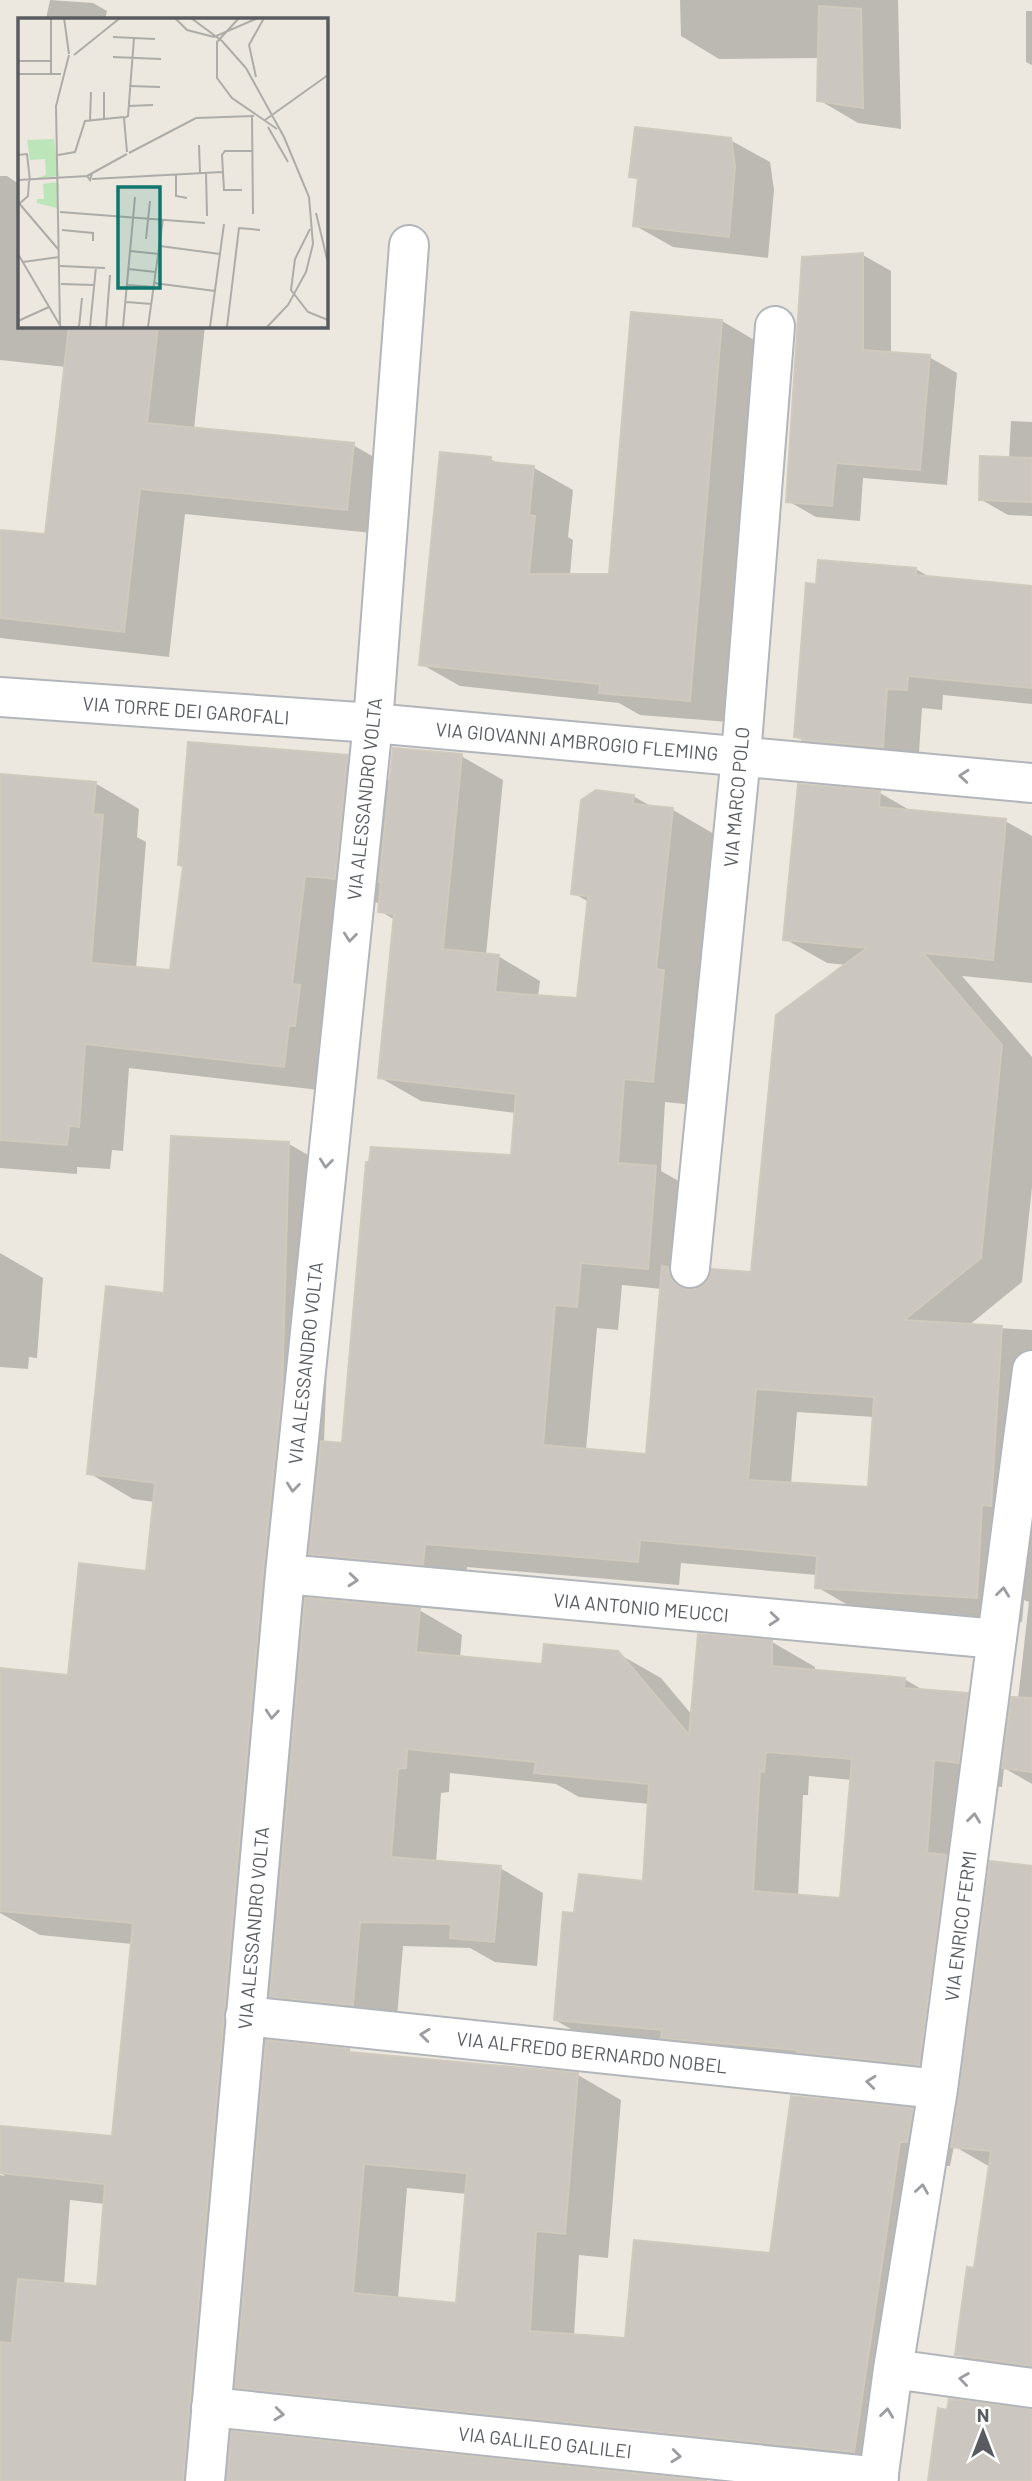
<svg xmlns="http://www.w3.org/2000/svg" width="1032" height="2481" font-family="Barlow,sans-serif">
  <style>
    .shadow { fill: #0003; fill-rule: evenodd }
    .building { fill: #cbc6c0; stroke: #d0c9bd; stroke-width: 2; fill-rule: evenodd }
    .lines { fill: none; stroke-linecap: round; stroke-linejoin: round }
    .minor-casing { stroke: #b2b6bb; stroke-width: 42 }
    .minor { stroke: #fff; stroke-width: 38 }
    .oneway { stroke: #9b9da0 }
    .labels { text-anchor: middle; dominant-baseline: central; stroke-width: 5; stroke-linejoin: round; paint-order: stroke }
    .street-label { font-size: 19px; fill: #585c61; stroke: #fff }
    .inset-road { fill: none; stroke: #adaca9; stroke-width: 2 }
    .view { fill: #0f766e; fill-opacity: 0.15; stroke: #0f766e; stroke-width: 3.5 }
    .inset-edge { fill: none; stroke: #585c61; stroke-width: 3.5 }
  </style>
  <rect width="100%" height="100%" fill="#ece8df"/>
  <!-- shadow -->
  <path class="shadow" d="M50,0L93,3L107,11L105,19H46Z
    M680,0H898L901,129L858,123L819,100L820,58L719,59L681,36Z
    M1026,11H1032V65L1026,62Z
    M730,140L770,162L774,190L768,258L673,247L634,225L640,181L631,176Z
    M0,176H7L19,184V326H205L194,429L353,445L398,471L392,535L185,514L169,657L0,638V531L47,536L66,367L0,360Z
    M863,255L891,271V354L929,357L957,373L947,485L863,478L860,521L816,517L788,501Z
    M633,314L722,321L761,344L729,722L640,715L619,703L460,686L421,664L490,459L501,465L534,468L573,490L568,537L573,540L570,575H611Z
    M1011,421L1032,422V516L1008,515L980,499L1009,459Z
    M916,569L931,578L1032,588V704L943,695L942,710L922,708L918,767L831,757L795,736L818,586Z
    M461,756L503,780L486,955L498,956L540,981L538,997L578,1000L589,902L573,893L633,796L654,808L673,810L714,834L698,992L705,996L694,1105L665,1102L661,1171L698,1192L690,1281L702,1288L752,1274L847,965L827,963L785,939L880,793L913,812L1005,821L1032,836V983L962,976L1032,1057V1187L1022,1282L968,1326L1032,1330V1784L1004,1768L1002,1787L977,1784L970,1871L989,1882L1032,1868V1993L975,1990L929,1984L921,2036L965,2061L1032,2055V2385L1001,2380L957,2354L975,2270L990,2167L954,2146L950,2166H943L897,2476L280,2412L238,2387L234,2433L690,2481H0V2175L5,2176L0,2172V2157L114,2138L132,1944L40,1935L0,1913V1670L70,1677L148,1573L155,1502L133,1499L89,1473L165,1295L289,1144L334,1170L324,1443L343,1444L513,1156L516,1113L421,1101L379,1077L395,920L380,911V903L348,900L328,1091L129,1068L123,1151L112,1150L110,1169L77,1167V1174L0,1168V776L95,783L139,809L137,837L146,842L136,969L171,972L184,867L180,864L347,757L391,782ZM622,1285L662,1289L648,1455L586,1450L597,1328L618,1330ZM797,1412L874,1417L870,1489L791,1484ZM312,1554L353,1577L465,1588L467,1567L679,1585L681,1563L817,1575V1587L858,1611L1022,1622L1024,1600L1029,1602L1018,1699L1010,1720L967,1695L925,1691L904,1679L815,1672V1667L772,1642L692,1715L661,1678L617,1653L544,1666L460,1658L462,1635L419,1610L307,1600ZM450,1773L556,1784L579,1797L650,1804L645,1883L575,1915L555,2020L599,2045L956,2088L911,2062L912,2059L961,2087L954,2134L912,2110L771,2255L627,2340L574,2336L579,2255L608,2258L621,2100L578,2075L354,2054L348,2051L268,2042L273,1996L315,2021L396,2029L403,1946L470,1948L495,1962L537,1966L543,1893L500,1868L436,1863L441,1793L449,1792ZM809,1776L852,1780L842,1900L798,1896L803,1795H808ZM407,2188L467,2194L457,2305L398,2299ZM70,2200L105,2204L99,2288L64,2285Z
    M0,1253L43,1278L37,1358L29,1357L28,1369L0,1367Z"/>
  <!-- building -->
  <path class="building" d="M819,6L861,9L863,108L817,101Z
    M635,127L731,138L735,166L729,237L633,226L638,178L629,177Z
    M863,253V350L930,355L920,470L836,463L832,506L786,502L802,257Z
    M631,312L722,320L690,701L599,693L600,684L419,665L440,452L491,457L490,462L534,466L529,515L535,516L529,574H609Z
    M69,326H158L147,423L354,443L347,510L140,489L124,632L0,618V530L45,534Z
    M980,456L1032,458V502L979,500Z
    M818,560L916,568V575L1032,586V688L908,676L907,690L887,689L883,747L802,740V738L794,737L806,583L816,584Z
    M188,742L348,755L335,879L305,876L292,984L300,985L295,1026H289L284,1067L85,1044L79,1127L69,1126L67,1145L0,1140V774L96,782L93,814L103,815L91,963L170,970L183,866L178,865Z
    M393,748L462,754L443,949L499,955L495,992L577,998L588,896L571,894L581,800L596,790L634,795L633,804L673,808L656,969L664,970L653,1082L624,1079L618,1163L656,1166L648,1269L581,1263L577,1307L555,1305L543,1445L646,1454L662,1266L668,1267L670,1278L677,1285L689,1290L698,1288L707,1281L712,1269L751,1272L776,1015L867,948L783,940L798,784L880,791L879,807L1006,819L993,960L923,953L1002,1045L981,1258L904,1320L1002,1326L991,1506L982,1505L977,1598L815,1588L817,1556L640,1540L638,1562L425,1544L423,1565L309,1554L321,1441L342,1443L366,1162H369L371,1147L511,1155L516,1094L378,1078L394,914L378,912L381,882H379ZM756,1389L874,1397L868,1487L748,1480Z
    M171,1136L289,1142L282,1393L263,1572L183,2481H0V2342L12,2343L18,2279L97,2286L105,2184L0,2173V2126L112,2136L133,1923L0,1911V1668L68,1675L79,1563L146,1571L155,1483L87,1474L106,1286L164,1293Z
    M305,1598L420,1608L416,1652L542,1664L544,1644L618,1651L689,1735L698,1634L772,1640V1666L905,1678L904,1688L968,1693L959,1763L934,1760L927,1853L947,1855L919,2065L797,2052L798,2050L661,2038L662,2030L554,2020L563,1912L574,1913L579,1874L643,1881L649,1784L534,1773L536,1762L407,1749L406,1768L398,1769L391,1857L501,1866L494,1942L450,1938L451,1924L360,1922L353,2005L270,1997ZM766,1752L852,1759L840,1898L753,1891L760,1771L764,1772Z
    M1011,1697L1032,1698V1772L1002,1768Z
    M990,1861L1032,1866V2366L955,2355L967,2267L974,2268L991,2151L951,2147Z
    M266,2040L349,2049V2052L578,2073L565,2234L536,2231L530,2331L625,2338L634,2240L770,2253L791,2096L913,2108L907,2142H900L854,2452L235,2388ZM364,2164L467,2173L456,2303L353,2293Z
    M949,2399L1032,2409V2481H928L938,2408L947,2410Z
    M231,2431L707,2481H227Z"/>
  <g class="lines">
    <defs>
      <path id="minor" d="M0,697L373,723L1032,783
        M690,1268L741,756L775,326
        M285,1574L997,1639
        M245,2016L938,2089
        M893,2369L1032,2388
        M211,2407L879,2477
        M205,2481L285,1574L373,723L409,245
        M878,2481L893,2369L938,2089L1032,1370"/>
    </defs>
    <!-- minor casing -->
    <use href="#minor" class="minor-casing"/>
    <!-- minor -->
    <use href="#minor" class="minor"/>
  </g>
  <!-- one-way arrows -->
  <defs><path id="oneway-chevron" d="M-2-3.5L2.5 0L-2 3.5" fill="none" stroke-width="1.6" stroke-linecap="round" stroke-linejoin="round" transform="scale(1.75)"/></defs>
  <g class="oneway">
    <use href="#oneway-chevron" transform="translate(964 776) rotate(-175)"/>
    <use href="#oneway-chevron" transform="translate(350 937) rotate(96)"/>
    <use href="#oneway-chevron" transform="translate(326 1163) rotate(96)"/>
    <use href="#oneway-chevron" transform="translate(293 1487) rotate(96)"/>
    <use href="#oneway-chevron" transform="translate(353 1580) rotate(5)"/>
    <use href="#oneway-chevron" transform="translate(1003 1592) rotate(-83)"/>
    <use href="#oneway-chevron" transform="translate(774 1619) rotate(5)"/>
    <use href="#oneway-chevron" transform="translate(272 1714) rotate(95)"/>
    <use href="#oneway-chevron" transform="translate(974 1818) rotate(-83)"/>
    <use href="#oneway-chevron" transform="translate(425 2035) rotate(-174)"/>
    <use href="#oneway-chevron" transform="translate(871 2082) rotate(-174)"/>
    <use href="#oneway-chevron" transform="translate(922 2189) rotate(-81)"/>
    <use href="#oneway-chevron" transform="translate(964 2379) rotate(-172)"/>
    <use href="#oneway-chevron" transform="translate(887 2413) rotate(-83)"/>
    <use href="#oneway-chevron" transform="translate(279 2414) rotate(6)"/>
    <use href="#oneway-chevron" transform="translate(676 2456) rotate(6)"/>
  </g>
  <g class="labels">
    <!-- street labels -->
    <g class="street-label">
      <text transform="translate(186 710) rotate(4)">VIA TORRE DEI GAROFALI</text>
      <text transform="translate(577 741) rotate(5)">VIA GIOVANNI AMBROGIO FLEMING</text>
      <text transform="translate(736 797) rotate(-85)">VIA MARCO POLO</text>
      <text transform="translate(364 799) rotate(-84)">VIA ALESSANDRO VOLTA</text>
      <text transform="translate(305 1363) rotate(-84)">VIA ALESSANDRO VOLTA</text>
      <text transform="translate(641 1607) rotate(5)">VIA ANTONIO MEUCCI</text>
      <text transform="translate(960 1926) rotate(-83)">VIA ENRICO FERMI</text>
      <text transform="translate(253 1928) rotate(-85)">VIA ALESSANDRO VOLTA</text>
      <text transform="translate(592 2052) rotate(6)">VIA ALFREDO BERNARDO NOBEL</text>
      <text transform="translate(545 2442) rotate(6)">VIA GALILEO GALILEI</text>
    </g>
  </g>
  <!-- overview -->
  <g transform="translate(18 18)">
    <rect width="310" height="310" fill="#ece8df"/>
    <path d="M36,121L41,158L13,162L28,157L27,141L12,142L9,122ZM36,164L41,166L39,190L19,185V181H26L25,166Z" fill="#bde5ba"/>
    <path class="inset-road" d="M46,0L51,36M157,0L169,12L196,19L240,0M173,0L204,23L228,50L266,119L291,179L295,226L288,254L270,287L249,309M221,0L199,24V60L214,80L259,111M95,19L137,21M51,37L38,88L42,309H79M56,37L102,0M95,39L143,41M0,43H33M0,56H43M33,56V0M238,59L231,27L246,0M111,68L142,69M86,74V101M110,88L135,87M234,98L235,196M72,102L73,74M247,102L310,57M250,109L270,144M181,127L182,155M109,134L106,100L110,98L116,20M111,135L178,100L236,98M0,137L9,136L12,163M40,137L57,134L67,103L106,99M188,155L189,198M158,156V178L169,180M69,158L109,136M74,161L204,154M0,162L69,158L72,162L74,155M224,172H206L204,137L207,133H234M0,184L40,231M1,186L10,178L11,163M42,194L187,205M298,195L310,245M292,211L277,241L273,272L290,294L310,302M44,212L75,215V223M128,221L132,183M142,228L202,236M112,233L141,236M0,236L43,309M5,244L41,239M42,248L87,250M110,251L138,254M136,265L197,273M43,266L76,267M109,267L136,269M108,284L134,286M0,303L31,289M61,309L64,280M72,309L78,249M88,309L92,257M105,309L117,179M130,309L145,201M192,309L206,206M209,309L221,210L242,212"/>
    <path class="view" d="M100,169H142V270H100Z"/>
    <rect width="310" height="310" class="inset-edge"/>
  </g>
  <!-- north arrow -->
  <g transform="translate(983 2432)" stroke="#ffffff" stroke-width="5" paint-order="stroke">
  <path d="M0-5L12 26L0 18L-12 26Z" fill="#585c61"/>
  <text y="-10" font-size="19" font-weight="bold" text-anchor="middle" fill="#585c61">N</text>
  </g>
</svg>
